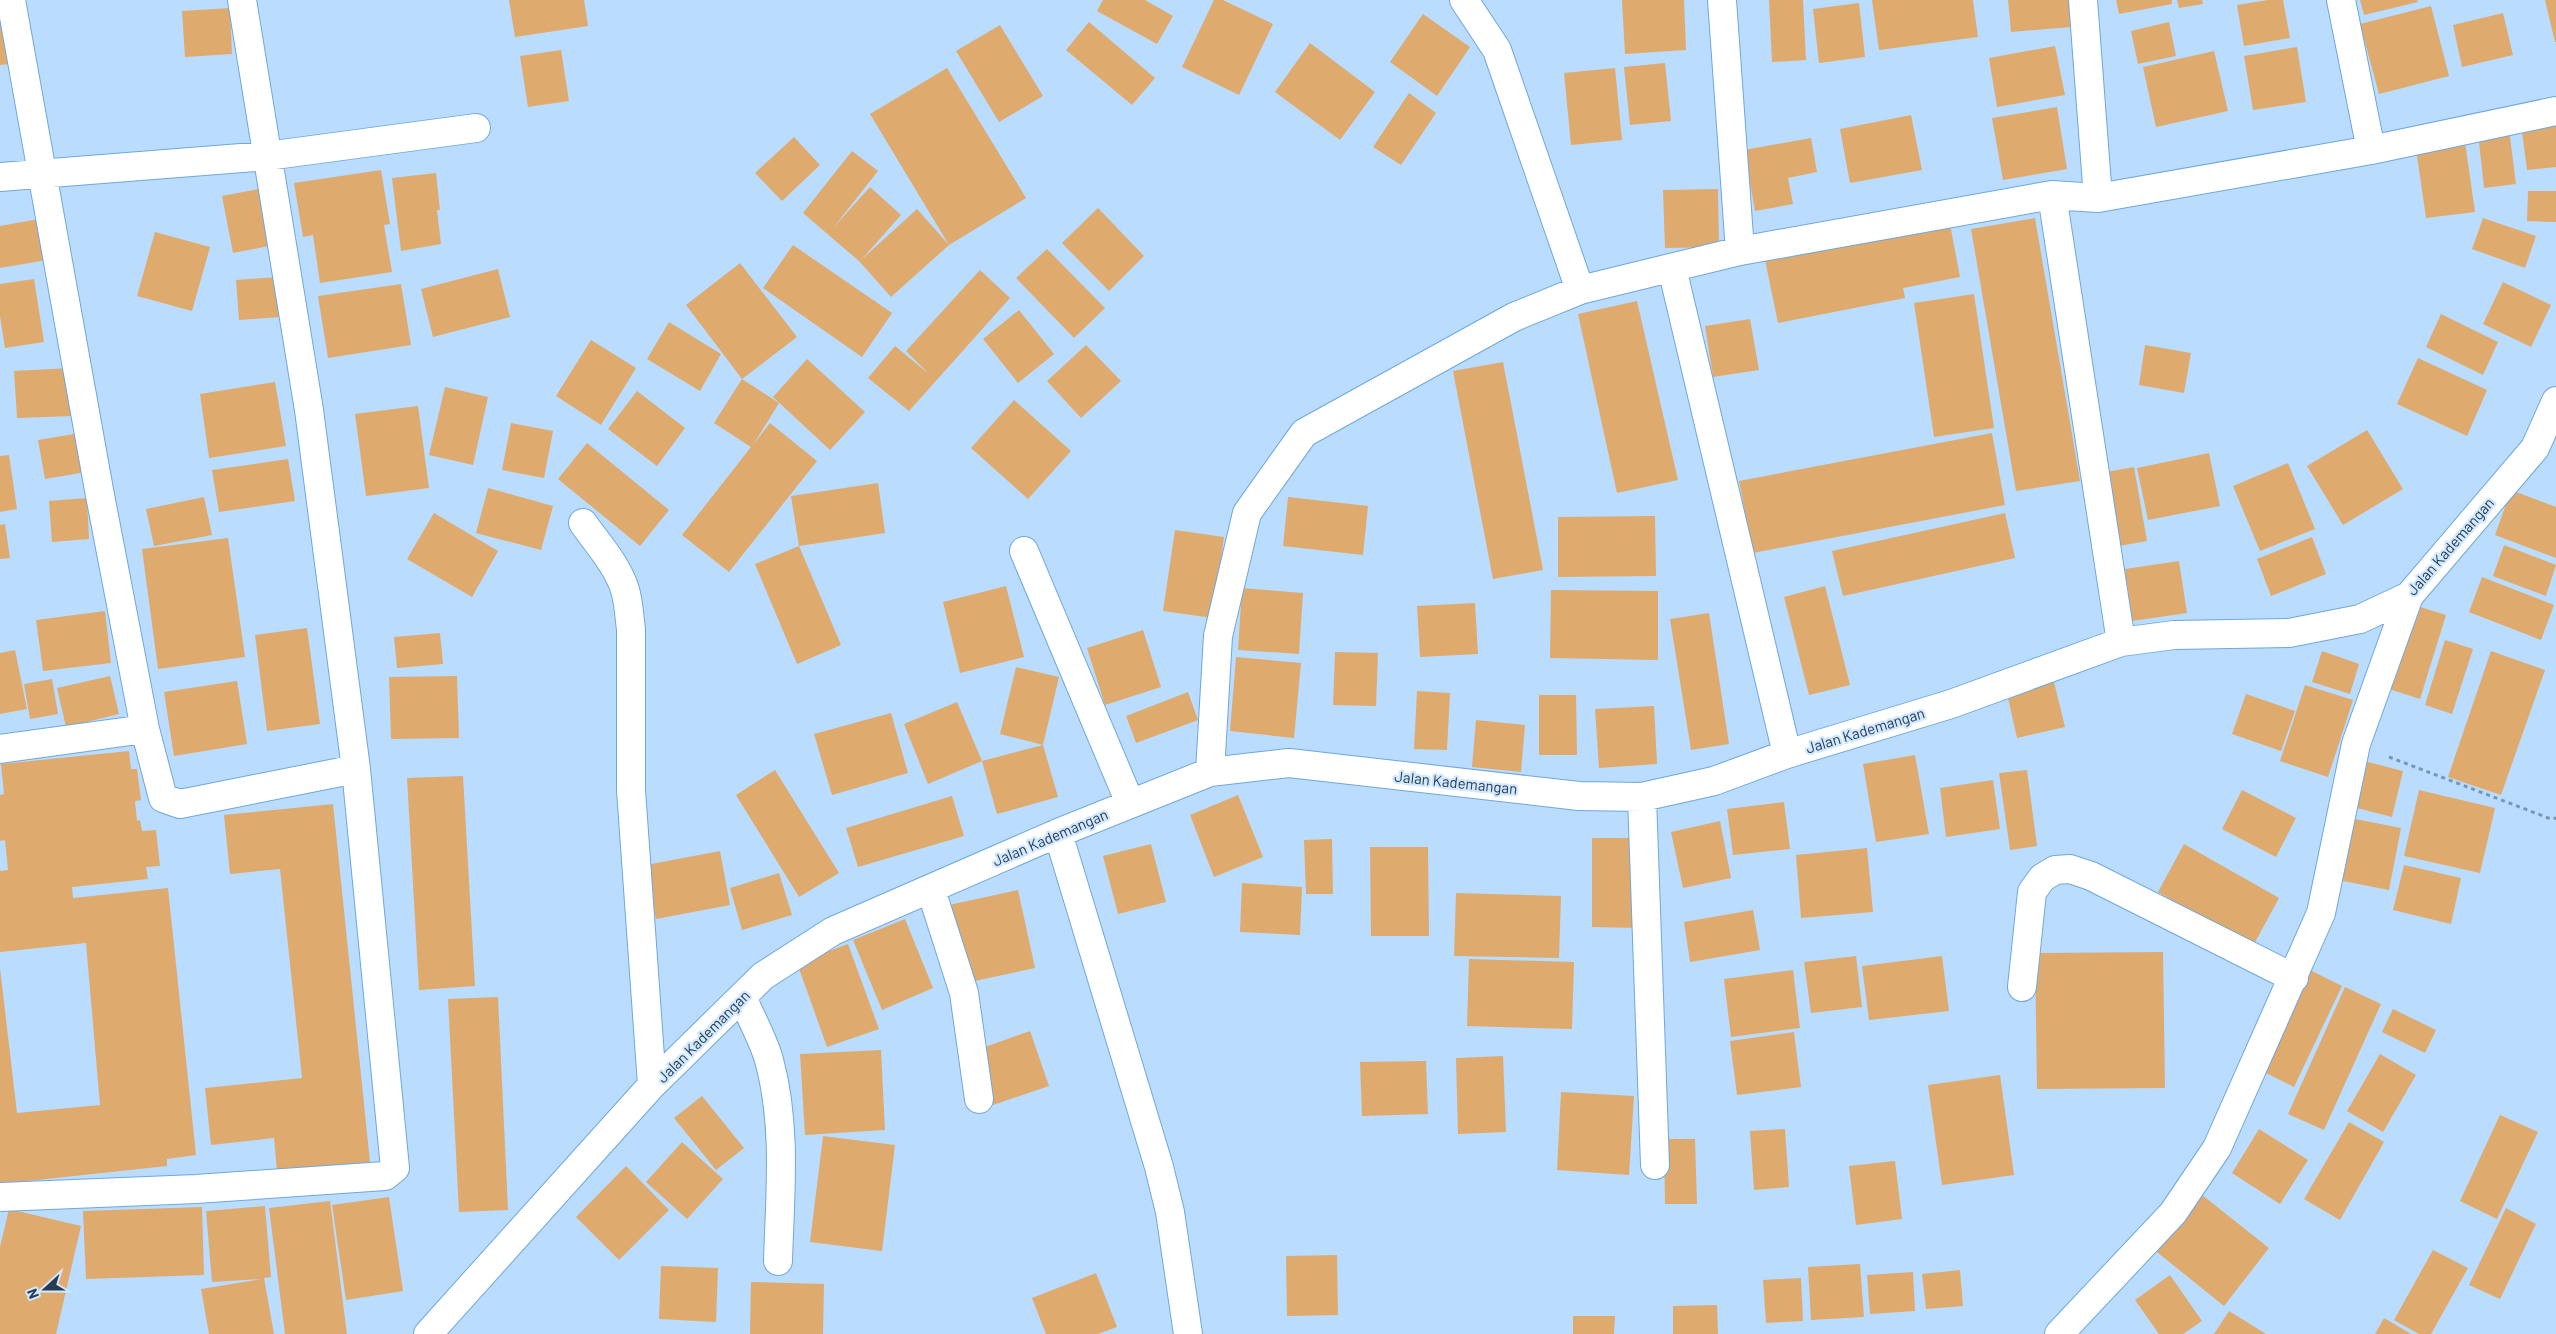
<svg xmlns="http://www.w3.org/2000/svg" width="2556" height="1334" font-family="Barlow,sans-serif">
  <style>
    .building { fill: #dfaa6d }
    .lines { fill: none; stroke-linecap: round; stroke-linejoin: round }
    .minor-casing { stroke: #6fa7de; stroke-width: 30 }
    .path { stroke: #7996b3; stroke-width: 3; stroke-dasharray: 4 4; stroke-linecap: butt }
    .minor { stroke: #fff; stroke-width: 28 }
    .labels { text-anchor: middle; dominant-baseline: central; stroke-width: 4.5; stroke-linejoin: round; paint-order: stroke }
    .street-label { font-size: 15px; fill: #253c53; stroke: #d1e8ff }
  </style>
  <rect width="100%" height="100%" fill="#badcfe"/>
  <!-- building -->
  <path class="building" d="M509,0H584L588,26L515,37Z
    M1103,0H1145L1173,16L1157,44L1097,11Z
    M1214,0H1223L1273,24L1239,95L1182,67Z
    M1622,0H1684L1686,50L1625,54Z
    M1769,0H1803L1806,60L1772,62Z
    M1872,0H1973L1978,37L1879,50Z
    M2008,0H2069L2071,27L2011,32Z
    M2116,0H2172V4L2119,14Z
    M2177,0H2202L2203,4L2179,8Z
    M2268,0H2283L2290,38L2244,46L2237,5Z
    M2360,0H2417L2418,2L2364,15Z
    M2545,0H2556V42H2555Z
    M1859,3L1865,57L1819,63L1813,9Z
    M0,6L9,64L0,65Z
    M2431,6L2449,76L2379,94L2360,24Z
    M230,8L232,54L185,57L182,11Z
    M2503,13L2513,55L2462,67L2453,25Z
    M1423,14L1470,47L1437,96L1390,62Z
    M1089,22L1155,78L1132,105L1066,50Z
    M2169,22L2176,56L2138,64L2131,31Z
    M1000,25L1043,96L999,122L956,51Z
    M1310,43L1375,92L1340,140L1275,92Z
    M2055,46L2065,95L1997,107L1989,58Z
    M2297,47L2306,102L2253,110L2244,56Z
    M561,50L569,101L528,107L520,56Z
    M2214,51L2228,111L2156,127L2143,67Z
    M1665,63L1671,121L1630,125L1624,67Z
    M947,68L1026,198L949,245L891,297L859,261L803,213L852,151L878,171L833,228L870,187L901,215L861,260L917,209L949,245L870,114Z
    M1615,68L1622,140L1571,145L1564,73Z
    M1409,93L1436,113L1401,165L1373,147Z
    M2057,107L2067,169L2003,180L1992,118Z
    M1911,115L1922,170L1850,183L1840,129Z
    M2556,120V167L2527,170L2521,124Z
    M2509,129L2516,184L2484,188L2478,133Z
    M794,137L820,165L782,201L755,173Z
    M1811,138L1817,172L1788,178L1793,204L1755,211L1744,150Z
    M2465,142L2475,212L2426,218L2416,149Z
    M381,170L390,224L384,225L392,272L320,283L313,235L303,237L294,183Z
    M436,173L440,210H437L441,244L401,251L392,178Z
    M258,189L269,246L233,253L222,196Z
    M1718,189L1719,247L1665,248L1663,190Z
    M2528,191H2556V222L2527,221Z
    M1098,208L1144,256L1109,291L1062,243Z
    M2035,218L2080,481L2016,491L1971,229Z
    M2483,218L2536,236L2525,268L2472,249Z
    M39,219L47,260L0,268V226Z
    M1949,219L1960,277L1903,288L1905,298L1778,323L1764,255Z
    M155,232L210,247L192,311L137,296Z
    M793,245L892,313L862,357L763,288Z
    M1047,249L1105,308L1074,338L1016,278Z
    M740,263L797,337L742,379L686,305Z
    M498,269L510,317L433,337L421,289Z
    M980,270L1010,298L909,411L868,378L895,346L929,374L906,351Z
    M276,277L279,317L239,320L236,280Z
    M34,279L44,342L5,348L0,316V284Z
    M2503,282L2551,305L2531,347L2483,324Z
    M401,284L411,345L328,358L318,296Z
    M1974,294L1994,428L1934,437L1914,303Z
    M1637,301L1678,480L1617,493L1578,314Z
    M1019,310L1054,354L1018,383L983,339Z
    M2441,314L2498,342L2483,375L2426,347Z
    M1750,319L1759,370L1713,377L1705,326Z
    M669,322L721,354L700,391L647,359Z
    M591,340L636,368L601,425L556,396Z
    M1086,345L1121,381L1081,418L1047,381Z
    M2145,345L2191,353L2184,393L2139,385Z
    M2418,358L2487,390L2467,436L2397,404Z
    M807,359L865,412L830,450L773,397Z
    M1503,362L1543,570L1493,579L1453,371Z
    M70,368L73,416L17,418L14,371Z
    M742,379L779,403L753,445L770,423L817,461L729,572L682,535L751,447L714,423Z
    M275,382L286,446L209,458L200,394Z
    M445,387L488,397L473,465L429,455Z
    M637,391L685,428L657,466L608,429Z
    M1014,400L1071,451L1028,499L971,448Z
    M418,406L429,488L366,496L355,414Z
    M511,423L553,431L544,478L502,470Z
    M2367,430L2403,489L2343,525L2307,466Z
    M80,433L86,472L45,479L38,440Z
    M1992,433L2005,505L1753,553L1739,481Z
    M587,443L669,510L640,546L558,479Z
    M2209,453L2220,506L2148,520L2137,468Z
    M9,455L17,509L0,512V456Z
    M288,459L295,501L219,512L212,470Z
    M2288,463L2315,529L2260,551L2233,486Z
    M2134,467L2147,541L2119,546L2106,472Z
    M878,483L885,533L799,546L791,496Z
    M488,488L553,506L541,550L476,533Z
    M2511,490L2556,507V558L2495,535Z
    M204,497L212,535L154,546L146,509Z
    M1288,497L1368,506L1363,555L1283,546Z
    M87,498L89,539L52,542L49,501Z
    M434,513L498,551L472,597L407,559Z
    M2005,513L2015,558L1843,596L1832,551Z
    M1655,516L1656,576L1558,577V517Z
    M5,524L10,558L0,559V525Z
    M1175,530L1224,537L1213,618L1163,611Z
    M2312,537L2326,574L2271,596L2257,559Z
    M228,538L245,657L158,669L142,549Z
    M2504,545L2556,565L2546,596L2493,576Z
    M799,546L841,645L797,664L755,564Z
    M2179,561L2187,613L2132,621L2125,569Z
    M2482,577L2554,605L2541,640L2469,612Z
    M1006,586L1024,657L960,673L943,602Z
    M1825,586L1850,685L1809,695L1784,597Z
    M1242,588L1303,593L1299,654L1238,650Z
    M1551,590L1658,591V660L1550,658Z
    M1475,603L1478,654L1420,657L1417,606Z
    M2414,605L2446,615L2420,699L2389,689Z
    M105,611L111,663L43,671L36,620Z
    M1709,613L1729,744L1691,750L1670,619Z
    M307,628L320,724L267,731L255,635Z
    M1143,630L1161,687L1105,705L1087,648Z
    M440,633L443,664L397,668L394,637Z
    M2445,640L2473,649L2452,714L2425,705Z
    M15,650L27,709L0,714V653Z
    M2322,651L2359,664L2350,694L2312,682Z
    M2491,651L2545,670L2501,795L2448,777Z
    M1335,652L1378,653L1376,706L1333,705Z
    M1236,657L1301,663L1294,738L1230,731Z
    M1016,667L1059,677L1043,745L1000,734Z
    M110,676L119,714L66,727L57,688Z
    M457,676L459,738L391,739L389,677Z
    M2053,678L2065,727L2017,738L2006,689Z
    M52,679L58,714L30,719L24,684Z
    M237,681L247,744L174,756L164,692Z
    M2305,685L2353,700L2328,777L2280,761Z
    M1417,691L1450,693L1447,750L1414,749Z
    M1188,692L1198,720L1136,743L1126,716Z
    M2246,694L2295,711L2281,751L2232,734Z
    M1539,695H1576L1577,755H1539Z
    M957,702L982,761L1043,745L1058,797L997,814L982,761L928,784L904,724Z
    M1654,706L1657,764L1599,768L1595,709Z
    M891,713L908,773L832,795L814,734Z
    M1476,720L1525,725L1521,772L1472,767Z
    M129,751L131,769H137L141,800L135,801L137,821L140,820L142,831L156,830L160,866L146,867L148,879L72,887L73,898L168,888L196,1155L167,1159V1166L0,1184V968L17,1113L100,1105L86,943L0,952V871L8,870L5,840L0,841V795L4,794L1,764Z
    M1915,755L1929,834L1876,842L1863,764Z
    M2364,761L2403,771L2392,817L2353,807Z
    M775,770L839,873L799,897L736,795Z
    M2027,770L2037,846L2010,850L1999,773Z
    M463,776L475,986L419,990L407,778Z
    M1993,780L2000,829L1946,837L1940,788Z
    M2242,790L2296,818L2276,857L2222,829Z
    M2419,790L2495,808L2480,873L2404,856Z
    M1238,795L1263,857L1214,877L1190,815Z
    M952,796L964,836L858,867L846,828Z
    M1784,802L1790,849L1733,855L1727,809Z
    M333,804L370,1162L277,1171L274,1138L211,1145L205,1088L302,1078L280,869L230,874L224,815Z
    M2350,818L2401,828L2389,890L2338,880Z
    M1720,821L1731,878L1683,888L1671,832Z
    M1592,838H1640L1639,928L1592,927Z
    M1332,839L1333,894H1306L1304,840Z
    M1151,844L1166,902L1118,914L1103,856Z
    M2184,844L2279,898L2253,946L2158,892Z
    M1370,847H1428L1429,936H1371Z
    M1867,848L1873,912L1801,918L1796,855Z
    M720,851L730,905L656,919L646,865Z
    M2404,865L2461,878L2451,924L2393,910Z
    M779,873L792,915L742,930L730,888Z
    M1242,883L1302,887L1300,935L1240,932Z
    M1018,890L1035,968L965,983L949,905Z
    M1456,893L1561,896L1559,958L1454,956Z
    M1753,910L1760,950L1690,962L1684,922Z
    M905,919L933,988L882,1010L853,940Z
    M848,944L879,1029L827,1047L797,963Z
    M2163,952L2165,1088L2037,1089L2035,953Z
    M1856,956L1862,1007L1811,1013L1804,962Z
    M1942,956L1949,1011L1869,1020L1862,966Z
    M1469,959L1574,962L1572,1029L1467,1026Z
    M2308,969L2342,986L2294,1087L2260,1070Z
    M1793,970L1800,1028L1731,1037L1724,979Z
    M2345,987L2381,1004L2324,1130L2288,1114Z
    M498,997L508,1210L459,1212L448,999Z
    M2393,1009L2436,1030L2425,1053L2382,1032Z
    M1030,1031L1049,1086L993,1105L974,1051Z
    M1794,1032L1801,1087L1737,1095L1730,1041Z
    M881,1050L885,1130L805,1135L800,1054Z
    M2380,1054L2416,1075L2383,1132L2347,1111Z
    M1503,1056L1506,1132L1458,1134L1456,1058Z
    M1426,1061L1428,1114L1362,1116L1360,1062Z
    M2000,1075L2014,1175L1942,1185L1928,1085Z
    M1561,1092L1634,1096L1629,1175L1557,1170Z
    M702,1096L744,1148L716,1170L674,1118Z
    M2500,1115L2538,1132L2497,1219L2460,1201Z
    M2349,1122L2384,1142L2340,1220L2304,1199Z
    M1785,1129L1789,1187L1754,1190L1750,1131Z
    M2259,1129L2308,1160L2280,1204L2232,1173Z
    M823,1136L895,1145L882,1251L810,1242Z
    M1664,1139H1695L1697,1204H1665Z
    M682,1142L723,1179L687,1219L646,1182Z
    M1895,1161L1902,1219L1856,1225L1849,1166Z
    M626,1166L669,1210L619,1260L576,1217Z
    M2197,1191L2269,1248L2224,1306L2152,1248Z
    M389,1197L403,1291L346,1300L332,1205Z
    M330,1201L347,1334H285L269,1208Z
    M265,1206L271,1277L264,1278L274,1334H209L201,1289L262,1279L212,1282L206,1211Z
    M202,1207L204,1275L86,1279L83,1211Z
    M2506,1208L2536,1224L2500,1299L2469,1285Z
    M9,1209L81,1226L56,1334H0V1247Z
    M2433,1250L2468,1268L2431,1334H2419L2394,1320Z
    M1337,1255L1338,1315L1287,1316L1286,1256Z
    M1860,1264L1864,1317L1811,1320L1808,1267Z
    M661,1266L718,1268L716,1322L659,1319Z
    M1960,1270L1963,1306L1926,1309L1922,1274Z
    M1913,1272L1915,1311L1870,1314L1867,1275Z
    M1096,1273L1117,1327L1098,1334H1046L1032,1298Z
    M2170,1275L2202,1321L2183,1334H2159L2135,1300Z
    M1801,1278L1803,1321L1766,1323L1763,1280Z
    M751,1282L824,1284L823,1334H750Z
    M1717,1305L1718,1334H1673V1306Z
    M2229,1311L2266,1334H2214Z
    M1573,1316H1615L1614,1334H1573Z
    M2384,1318L2411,1334H2375Z"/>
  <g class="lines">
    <defs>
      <path id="minor" d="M11,0L99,490L145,729L163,798L180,804L356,769
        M1464,0L1497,50L1580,290
        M1722,0L1740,251
        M2083,0L2098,198
        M2341,0L2371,150
        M0,177L267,156L476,128
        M2052,195L2121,642
        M1672,268L1787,754
        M583,523C597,543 618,566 625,590C629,603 629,616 631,629V790L652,1085
        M1024,551L1130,803
        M0,749L145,729
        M1210,772L1218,636L1247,513L1304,433L1514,317L1580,290L1740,251L2052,195L2098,198L2371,150L2556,111
        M1642,797L1655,1165
        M1058,833L1159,1167L1170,1212L1188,1334
        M931,890L964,993L979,1099
        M2022,987L2032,892L2042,878L2055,870L2070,869L2091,876L2294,978
        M742,997C751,1018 763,1039 769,1060C787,1126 780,1194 778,1261
        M0,1197L196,1189L385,1176L395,1168L356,769L309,410L242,0
        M428,1334L652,1085L763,976L833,931L1058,833L1210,772L1289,763L1579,796L1642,797L1714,781L1787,754L1951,704L2121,642L2174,635L2289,633L2360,619L2409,596L2535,448L2556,401
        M2059,1334L2173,1213L2217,1148L2321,913L2356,744L2409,596"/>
    </defs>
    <!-- minor casing -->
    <use href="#minor" class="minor-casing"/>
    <!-- path -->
    <path class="path" d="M2389,757L2551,819L2556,818"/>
    <!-- minor -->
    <use href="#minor" class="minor"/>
  </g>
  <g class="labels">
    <!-- street labels -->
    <g class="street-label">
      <text transform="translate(2450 546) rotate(-49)">Jalan Kademangan</text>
      <text transform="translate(1865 730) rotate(-17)">Jalan Kademangan</text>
      <text transform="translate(1456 782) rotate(6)">Jalan Kademangan</text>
      <text transform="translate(1050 837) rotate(-23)">Jalan Kademangan</text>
      <text transform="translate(703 1036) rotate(-45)">Jalan Kademangan</text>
    </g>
  </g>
  <!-- north arrow -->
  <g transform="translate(45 1289) rotate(249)" stroke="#d1e8ff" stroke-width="4" paint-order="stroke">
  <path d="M0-4L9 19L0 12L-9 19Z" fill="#253c53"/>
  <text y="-8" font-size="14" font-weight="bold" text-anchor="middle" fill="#253c53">N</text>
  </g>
</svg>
